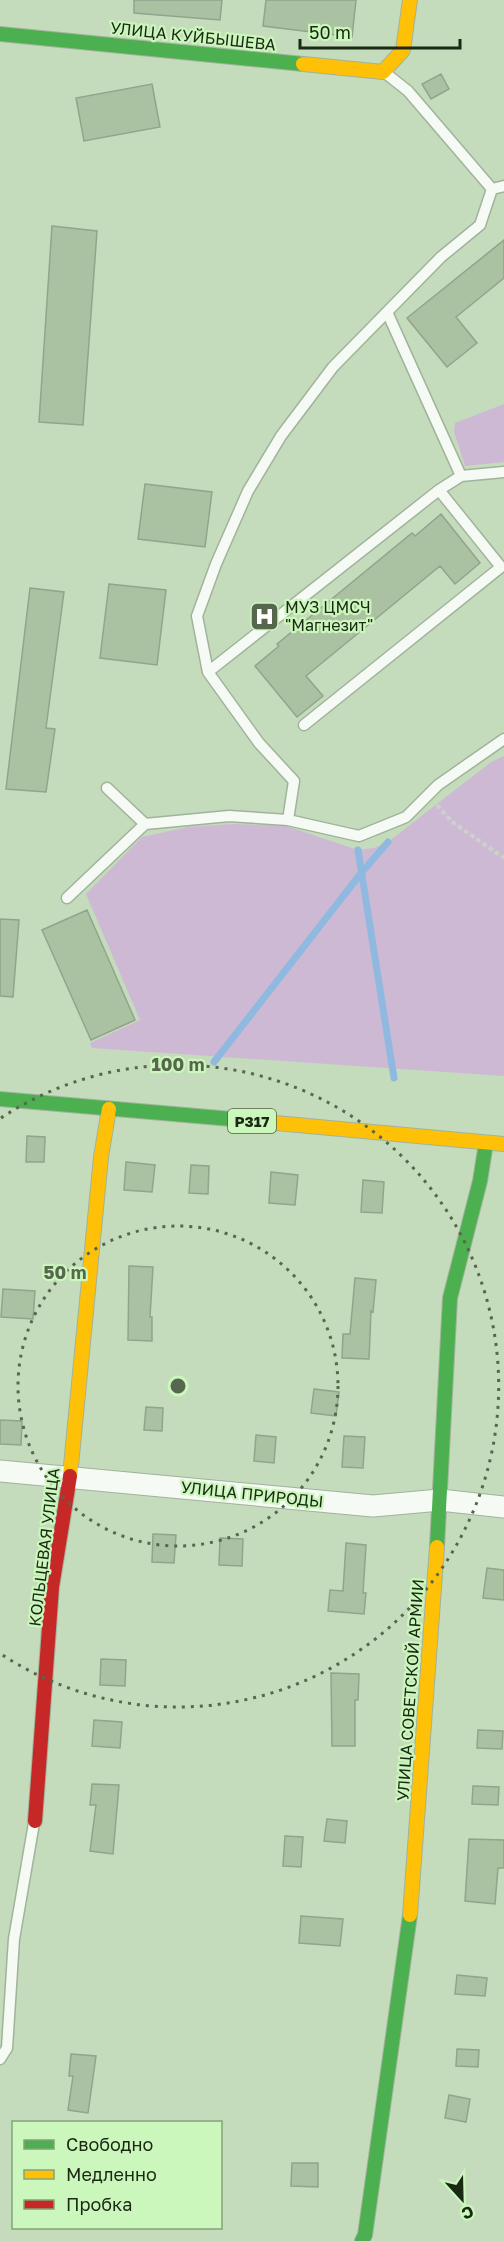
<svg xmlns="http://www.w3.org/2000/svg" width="504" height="2241" font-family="'Golos Text',sans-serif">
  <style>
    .green { fill: #ceb9d5 }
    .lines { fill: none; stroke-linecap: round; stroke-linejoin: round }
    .stream { stroke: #90b9e0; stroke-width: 7 }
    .building { fill: #abc2a2; stroke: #92a48c; stroke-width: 1.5 }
    .lane-casing { stroke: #a1b39b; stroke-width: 13 }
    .street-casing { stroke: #a1b39b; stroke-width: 23 }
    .fast-casing { stroke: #a1b39b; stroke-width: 16 }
    .slow-casing { stroke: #a1b39b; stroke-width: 16 }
    .jam-casing { stroke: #a1b39b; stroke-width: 16 }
    .path { stroke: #ccd2ca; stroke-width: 4; stroke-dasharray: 4.5 3; stroke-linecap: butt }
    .lane { stroke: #f6faf5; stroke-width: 10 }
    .street { stroke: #f6faf5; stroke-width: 21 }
    .fast { stroke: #4caf50; stroke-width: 14 }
    .slow { stroke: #ffc107; stroke-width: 14 }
    .jam { stroke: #c62828; stroke-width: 14 }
    .ring { fill: none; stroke: #56674e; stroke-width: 3; stroke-dasharray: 3 6 }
    .labels { text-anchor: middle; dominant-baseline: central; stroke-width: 4.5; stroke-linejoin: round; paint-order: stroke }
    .shield { fill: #cbf6bc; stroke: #4f6646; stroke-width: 1.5 }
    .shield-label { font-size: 15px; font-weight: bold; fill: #1a2913 }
    .street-label { font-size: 16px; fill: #1a2913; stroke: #cbf6bc }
    .poi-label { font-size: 16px; fill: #1a2913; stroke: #cbf6bc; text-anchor: start }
    .centre { fill: #56674e; stroke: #cbf6bc; stroke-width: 3 }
    .ring-label { font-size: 18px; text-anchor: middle; font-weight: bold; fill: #56674e; stroke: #cbf6bc; stroke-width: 4.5; stroke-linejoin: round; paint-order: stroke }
  </style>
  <rect width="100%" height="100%" fill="#c4dbbc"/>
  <!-- green -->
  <path class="green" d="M504,404V462L465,466L454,432L455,423Z
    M504,756V1076L92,1048L90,1043L140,1020L86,894L142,837L188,827L233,824L286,826L358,850L374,848L388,842L491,762Z"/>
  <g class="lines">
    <!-- stream -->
    <path class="stream" d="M358,850L394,1078
      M214,1062L362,872L388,842"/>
  </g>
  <!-- building -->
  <path class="building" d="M134,0H222L220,20L134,13Z
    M266,0H356L352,37L263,26Z
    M441,74L449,89L431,99L422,84Z
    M152,84L160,127L84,141L76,98Z
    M52,226L97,231L83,425L39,422Z
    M504,240V278L456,317L477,343L447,367L407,318Z
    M145,484L212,492L205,547L138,539Z
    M441,514L480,563L455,584L440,566L306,676L323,696L297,717L255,666L279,646L277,644L412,533L415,536Z
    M109,584L166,590L157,665L100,658Z
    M30,588L64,592L46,728L55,729L46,792L6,789Z
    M87,910L135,1020L91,1040L42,930Z
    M0,919L19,920L13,997L0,996Z
    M27,1136L45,1137L44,1162H26Z
    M126,1162L155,1165L152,1192L124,1190Z
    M191,1165L209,1166L208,1194L189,1193Z
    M271,1172L298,1175L295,1205L269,1203Z
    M363,1180L384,1182L382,1213L361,1212Z
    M129,1266L153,1267L150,1317H152V1341L128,1340Z
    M355,1278L376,1280L373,1312L371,1311L369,1359L342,1358L343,1334H350Z
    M3,1289L35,1291L33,1319L1,1317Z
    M314,1389L339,1392L336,1416L311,1413Z
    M146,1407L163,1408L162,1431L144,1430Z
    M0,1420L22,1421L21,1445L0,1444Z
    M256,1435L276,1437L274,1463L254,1461Z
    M344,1436L365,1437L363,1468L342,1467Z
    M153,1534L176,1535L174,1563L152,1562Z
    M220,1538L243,1539L242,1566L219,1565Z
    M346,1543L366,1545L363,1593H366L364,1614L328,1611L330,1590L343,1591Z
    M487,1568L504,1570V1600L483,1598Z
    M101,1659L126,1660L125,1686L100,1685Z
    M331,1673L359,1674L358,1700H355V1746H332Z
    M94,1720L122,1722L120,1748L92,1746Z
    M478,1730L503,1731L502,1749L477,1748Z
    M92,1784L119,1785L113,1854L90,1851L96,1805H90Z
    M473,1786L499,1787L498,1805L472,1804Z
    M327,1819L347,1821L345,1843L324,1841Z
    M285,1836L303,1837L301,1867L283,1866Z
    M469,1839L504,1840V1868H498L495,1904L465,1901Z
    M301,1916L343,1919L340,1946L299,1943Z
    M457,1975L487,1978L485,1996L455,1994Z
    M457,2049L479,2050L478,2067L456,2066Z
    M71,2054L96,2056L88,2113L68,2110L73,2076H69Z
    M449,2095L470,2099L466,2122L445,2118Z
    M292,2163H318V2187L291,2186Z"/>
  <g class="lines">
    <defs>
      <path id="lane" d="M384,72L408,91L492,189L480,225L441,257L333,367L281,436L248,491L216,564L197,616L208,672L259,743L294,781L288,820L359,836L406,817L438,785L504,739
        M492,189L504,186
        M387,312L461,476
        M208,672L439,490
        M304,725L501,567L439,490L461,476L504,472
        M107,788L145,824
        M67,898L145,824L229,816L288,820
        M0,2059L7,2048L14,1939L34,1823"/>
      <path id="street" d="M0,1471L373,1506L440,1500L504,1507"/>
      <path id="fast" d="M0,34L303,64
        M0,1099L243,1120
        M437,1547L450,1298L480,1181L486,1143
        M362,2241L365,2235L410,1915"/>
      <path id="slow" d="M303,64L383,72L403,50L410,0
        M243,1120L504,1144
        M70,1476L101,1157L109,1109
        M410,1915L437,1547"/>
      <path id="jam" d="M35,1821L52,1587L70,1476"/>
    </defs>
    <!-- lane casing -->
    <use href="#lane" class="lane-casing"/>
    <!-- street casing -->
    <use href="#street" class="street-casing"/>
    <!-- fast casing -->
    <use href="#fast" class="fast-casing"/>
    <!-- slow casing -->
    <use href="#slow" class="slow-casing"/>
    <!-- jam casing -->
    <use href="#jam" class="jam-casing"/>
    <!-- path -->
    <path class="path" d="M437,805L451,821L504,858"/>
    <!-- lane -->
    <use href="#lane" class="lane"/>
    <!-- street -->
    <use href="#street" class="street"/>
    <!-- fast -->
    <use href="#fast" class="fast"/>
    <!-- slow -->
    <use href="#slow" class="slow"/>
    <!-- jam -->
    <use href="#jam" class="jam"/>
  </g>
  <!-- distance rings -->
  <g class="ring">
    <circle cx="178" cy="1386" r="160"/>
    <path d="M1 1118A321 321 0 1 1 1 1654"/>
  </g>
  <!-- icons -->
  <defs>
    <symbol id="hospital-square" viewBox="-11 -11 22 22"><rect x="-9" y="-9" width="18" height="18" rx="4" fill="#56674e" stroke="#cbf6bc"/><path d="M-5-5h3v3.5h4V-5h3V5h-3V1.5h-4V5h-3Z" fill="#fff"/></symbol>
  </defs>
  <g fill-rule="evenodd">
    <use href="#hospital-square" x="248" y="600" width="33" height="33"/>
  </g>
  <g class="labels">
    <!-- shield labels -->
    <rect class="shield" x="228" y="1109" width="48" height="24" rx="4.5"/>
    <g class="shield-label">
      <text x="252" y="1121">Р317</text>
    </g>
    <!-- street labels -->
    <g class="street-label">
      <text transform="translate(193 36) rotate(6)">УЛИЦА КУЙБЫШЕВА</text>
      <text transform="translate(252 1494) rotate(6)">УЛИЦА ПРИРОДЫ</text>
      <text transform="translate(44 1547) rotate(-83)">КОЛЬЦЕВАЯ УЛИЦА</text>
      <text transform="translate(410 1690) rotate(-86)">УЛИЦА СОВЕТСКОЙ АРМИИ</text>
    </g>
    <!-- poi labels -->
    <g class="poi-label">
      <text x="285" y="607">МУЗ ЦМСЧ<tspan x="285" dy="18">"Магнезит"</tspan></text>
    </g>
  </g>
  <circle cx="178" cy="1386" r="9" class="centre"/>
  <g class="ring-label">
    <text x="178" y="1071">100 m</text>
    <text x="65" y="1279">50 m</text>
  </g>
  <!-- legend -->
  <rect x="12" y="2121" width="210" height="108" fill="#cbf6bc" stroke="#84a478" stroke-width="1.5"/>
  <rect x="24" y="2140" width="30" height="9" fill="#4caf50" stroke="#84a478" stroke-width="1.5"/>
  <text x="66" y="2151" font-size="18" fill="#1a2913">Свободно</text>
  <rect x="24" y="2170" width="30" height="9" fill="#ffc107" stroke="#84a478" stroke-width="1.5"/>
  <text x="66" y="2181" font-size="18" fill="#1a2913">Медленно</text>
  <rect x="24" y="2200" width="30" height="9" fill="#c62828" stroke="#84a478" stroke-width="1.5"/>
  <text x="66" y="2211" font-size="18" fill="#1a2913">Пробка</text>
  <!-- north arrow -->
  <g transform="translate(462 2199) rotate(158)" stroke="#cbf6bc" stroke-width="4.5" paint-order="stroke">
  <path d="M0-4.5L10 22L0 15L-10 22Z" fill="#1a2913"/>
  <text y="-9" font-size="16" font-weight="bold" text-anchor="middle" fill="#1a2913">С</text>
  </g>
  <!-- scale -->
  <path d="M300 39v9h160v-9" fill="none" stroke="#1a2913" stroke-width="3"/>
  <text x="309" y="39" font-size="18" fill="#1a2913" stroke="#cbf6bc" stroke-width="4.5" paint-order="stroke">50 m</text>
</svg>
